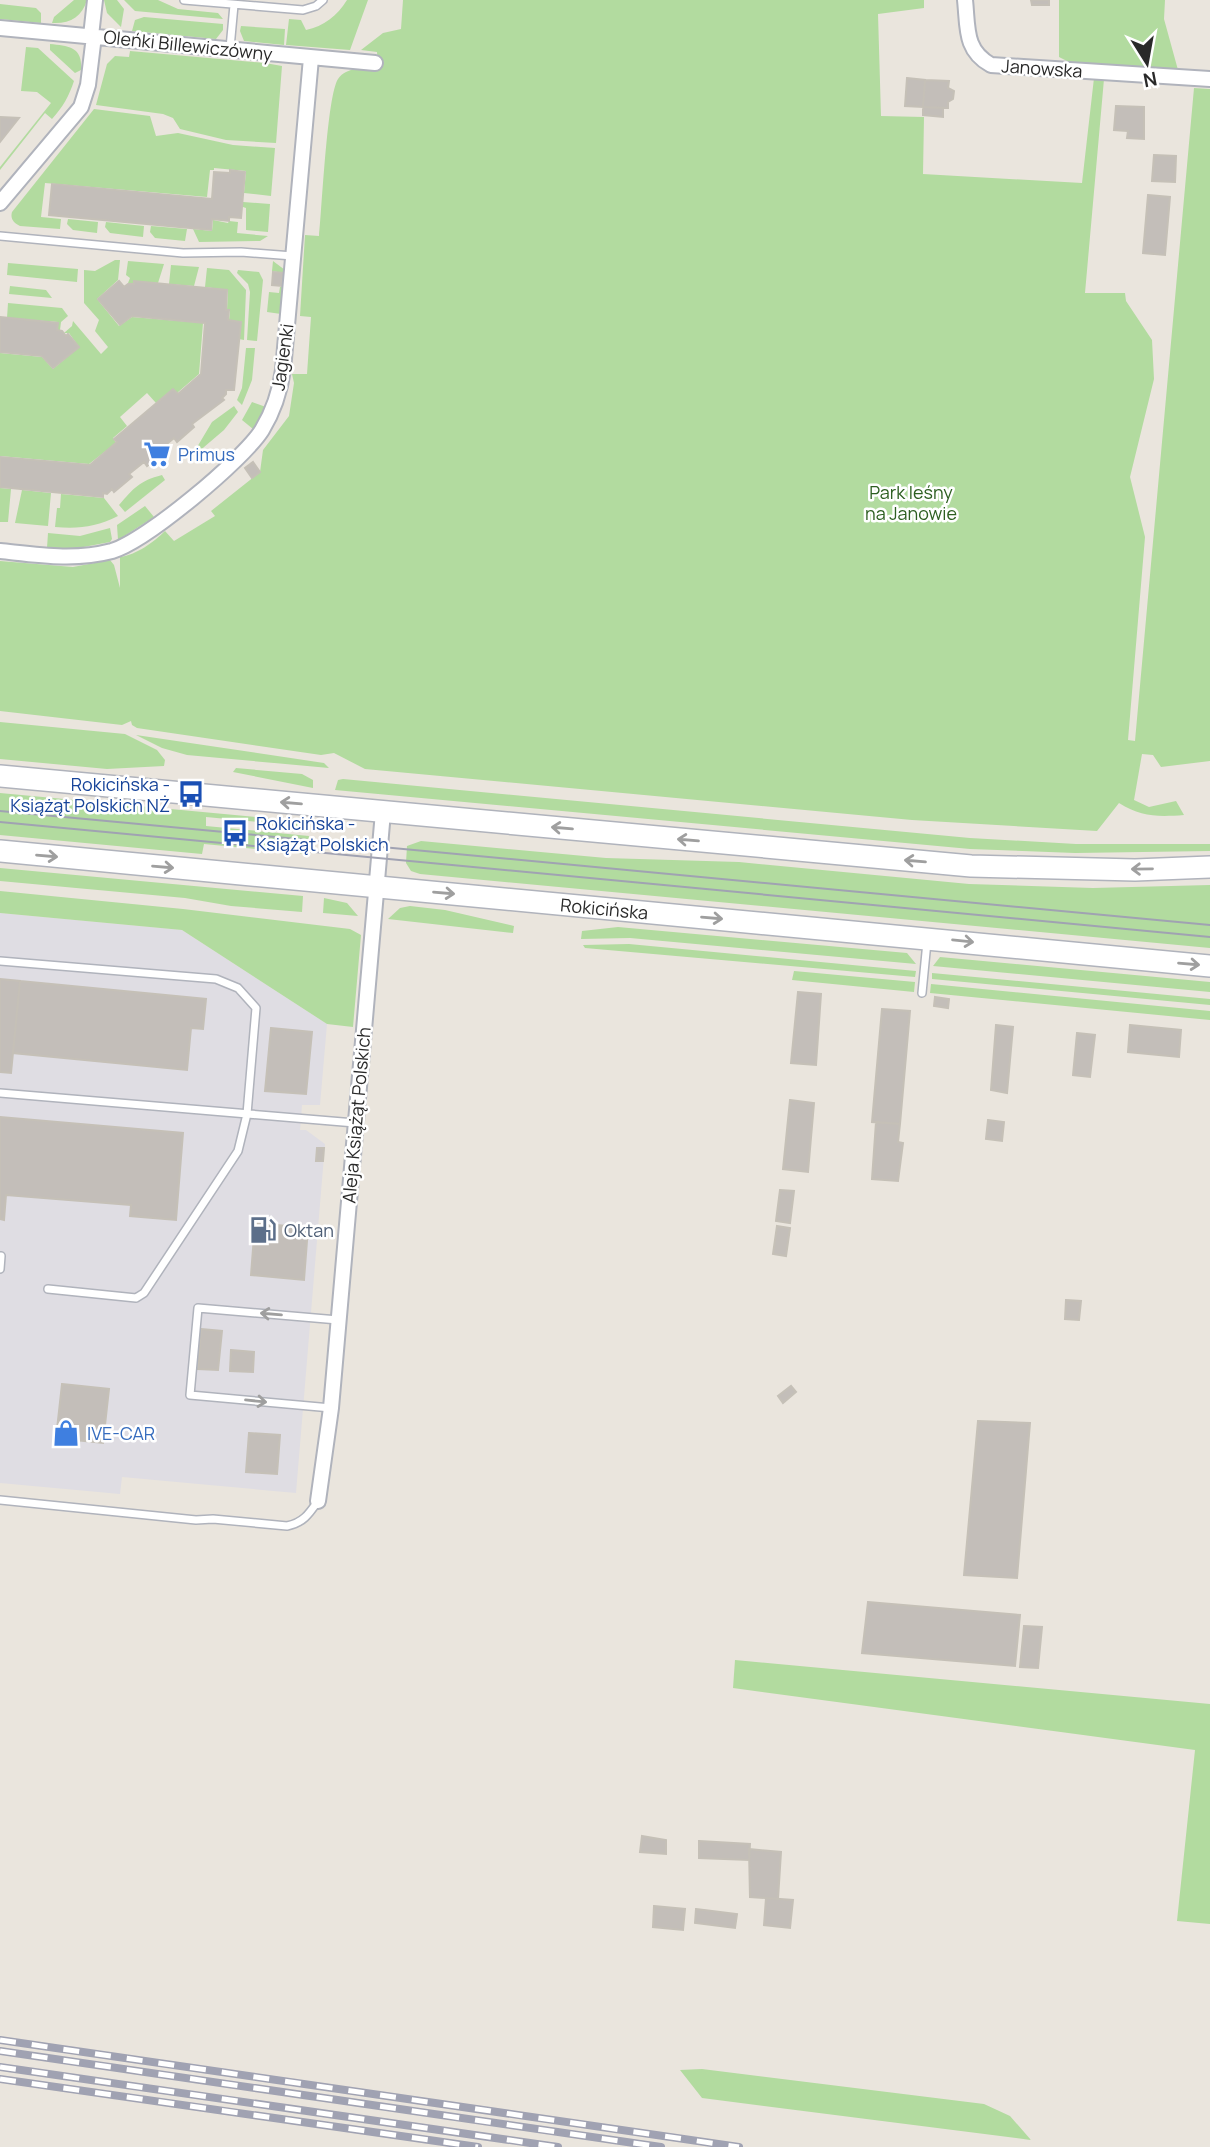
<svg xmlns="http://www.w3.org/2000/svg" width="1210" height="2147" font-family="Manrope,sans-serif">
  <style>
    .industrial { fill: #dfdde3 }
    .green { fill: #b2db9f }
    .building { fill: #c3beb9; stroke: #c5c0b7; stroke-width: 2 }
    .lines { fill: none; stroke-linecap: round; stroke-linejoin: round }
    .lane-casing { stroke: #b0b3bc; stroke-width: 10 }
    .street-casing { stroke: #b0b3bc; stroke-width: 18 }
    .secondary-casing { stroke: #b0b3bc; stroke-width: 24 }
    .lane { stroke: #fff; stroke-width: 7 }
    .street { stroke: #fff; stroke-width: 14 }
    .secondary { stroke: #fff; stroke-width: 21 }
    .tram { stroke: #a0a2b2; stroke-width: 2 }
    .rail-casing { stroke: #a0a2b2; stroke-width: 8 }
    .rail { stroke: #fff; stroke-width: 5; stroke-dasharray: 16; stroke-linecap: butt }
    .oneway { stroke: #9f9f9f }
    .labels { text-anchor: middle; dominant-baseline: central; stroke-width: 5; stroke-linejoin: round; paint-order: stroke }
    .street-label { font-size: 18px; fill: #292929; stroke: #fff }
    .shop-label { font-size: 18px; fill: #366cbe; stroke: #fff; text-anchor: start }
    .park-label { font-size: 18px; fill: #2d5f21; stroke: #fff }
    .transit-label { font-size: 18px; fill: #164399; stroke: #fff; text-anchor: end }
    .service-label { font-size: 18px; fill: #4e5e75; stroke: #fff; text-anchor: start }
  </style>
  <rect width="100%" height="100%" fill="#eae5dd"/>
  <!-- industrial -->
  <path class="industrial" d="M0,913L182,930L327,1024L320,1105H302L301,1119L300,1130H306L325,1144L296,1493L122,1477L120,1494L0,1483Z"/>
  <!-- green -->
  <path class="green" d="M74,0H87C82,17 70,24 52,23L54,17Z
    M104,0H117L124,9L121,27L107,13Z
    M124,0H158L178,9L218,13L223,19L135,11Z
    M347,0H368L350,50L286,45L289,19L301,20L306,30C324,26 337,16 347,0Z
    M403,0H924V8L878,14L881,116L924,117L923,174L1082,183L1094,78L1104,79L1085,293H1125L1126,301L1152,340L1154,379L1130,477L1145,537L1128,740L1135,741L1194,88L1210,89V761L1161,767L1153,755L1142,754L1134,800L1149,807L1176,801L1184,815C1158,817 1141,817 1119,803L1097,831L912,820L365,769L334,753L321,755L137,728L132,725L131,721L122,725L0,711V561L73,567L110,560L114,565L120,588V557C136,555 154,542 165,531L174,541L215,516L211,511L260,472L263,450L289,416L294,383L292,374H307L311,317L300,316L305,235L319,236C322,209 327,96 338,79C347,66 364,69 378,68L377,52L361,50L383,33L401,29Z
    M1059,0H1165L1164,19L1178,70L1069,62L1059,57Z
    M0,4L36,8L41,13V23L0,19Z
    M144,17L223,24V30L216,39L132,31L135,20Z
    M241,26L285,29L284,45L244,41L240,31Z
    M50,44C69,46 83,47 81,70L75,73L50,50Z
    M26,47L38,48L74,81C69,96 63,107 52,119L45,113L0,170V167L51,103L37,92L21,91Z
    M130,51L265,63L282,66L276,143L226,140L180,129L173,118L163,114L96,105L107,64L115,56L129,57Z
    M94,109L150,116L156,136L178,133L233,145L275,148L271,196L244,193L246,171L214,168V170H210L207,197L45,183L41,217L61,219L60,229L20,226C14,223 10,219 12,212Z
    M243,202L270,204L268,232L246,230V208L243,207Z
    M68,219L98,222L97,233L73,230L67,224Z
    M213,220L228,223L229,221L238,222L237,233L268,236L260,241L199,242L193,229L212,231Z
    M106,222L144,226L143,237L110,233L105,227Z
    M151,226L187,229L185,241L155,238L150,232Z
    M115,260H120L118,280L97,299L119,326L132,317L203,323L199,374L177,393L173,389L156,403L147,393L120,417L127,426L113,438L116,443L89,464L0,456V353L42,357L53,369L79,347L69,333H64L72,326L73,321L101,354L108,347L95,331L99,320L84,303V270L95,271Z
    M128,261L164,264L158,283L134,281L133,284L128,283L130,278L126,275Z
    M273,261L285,270L281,314L267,312L269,292L279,293L280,287H282L283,273L272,271Z
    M8,263L78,269L77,282L7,275Z
    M171,265L199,267L194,286L169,284Z
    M207,268L229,270L246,290L244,340L239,339L241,322L229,320L230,311L227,310L228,290L205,287Z
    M238,270L259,272L263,280L257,341L247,340L250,292L248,284L237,273Z
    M10,286L46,290L52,298L9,294Z
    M8,303L62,308L68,316L61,322L60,330H58V322L7,318Z
    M246,348H255L252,380L242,405L237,400L242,388Z
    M252,402L266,407L253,429L242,420Z
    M234,406L238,412L224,430L190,459L212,422Z
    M162,475L165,480L125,512L119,505C134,488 139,481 162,475Z
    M0,488L11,489L8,522H0Z
    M22,490L51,493L48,526L15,523Z
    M61,494L104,498L118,516C96,527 79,529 55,527L57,508H60Z
    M145,506L154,517L118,540L117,525Z
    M110,528L112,539L110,542L73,549L47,548L48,533L80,536Z
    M0,722L125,734L157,750L165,760L164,766L107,769L0,759Z
    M136,735L324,763L329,768L187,755L162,748Z
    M236,768L302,774L313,780V788L233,772Z
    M343,779L970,838L1076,844H1210V851L1075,853L970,849L335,790L338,780Z
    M0,793L310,822V827L206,817V826L309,836L307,854L204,844L202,854L0,835Z
    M421,841L606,858L739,862L969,884L1093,888L1210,885V948L420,874L411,871L406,863L407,846Z
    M0,868L303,896L302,912L231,906L185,898L0,881Z
    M0,891L183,909L350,929L361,935L353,1027L327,1024L182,930L0,913Z
    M324,898L347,903L358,916L323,913Z
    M410,906L445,910L514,926L513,933L388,919L400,908Z
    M618,927L907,953L916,964L630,938L581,939L582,931Z
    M629,944L916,971L915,977L585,948L583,945Z
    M940,957L1210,982V992L933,966Z
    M794,971L915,982L914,992L792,980Z
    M932,973L1210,999V1005L932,979Z
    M931,984L1210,1011V1020L930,993Z
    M735,1660L1210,1704V1924L1177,1921L1195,1750L733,1688Z
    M702,2069L984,2104L1010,2116L1031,2140L702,2098L680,2070Z"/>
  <!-- building -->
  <path class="building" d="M1031,0H1049V5H1032Z
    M907,78L925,80L923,107L905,106Z
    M925,80L949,81L948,88L954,91L953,99L948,102V108L923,107Z
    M1116,106L1144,107V139L1127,138L1128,131L1114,130Z
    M923,107L943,108V117L923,115Z
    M0,117L19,118L0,142Z
    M1154,155L1176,156L1175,182L1152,181Z
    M230,170L245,172L241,218L229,217V221L212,219L211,230L49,215L52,184L212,199L214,172L230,173Z
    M1148,195L1170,197L1165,255L1143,253Z
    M273,272L283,273L282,286L272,285Z
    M119,281L124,287L128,284H134V281L227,290L226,310H229L228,320L241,322L234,390H226V394L222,398L224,400L192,424L194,427L177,442L174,438L162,448L165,452L147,466L144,462L129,474L132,477L114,492L112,489L107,494L103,493V497L0,487V457L90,465L117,442L114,439L173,389L178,394L201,374L205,323L132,316L120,325L98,299Z
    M0,317L58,323L57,330L62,331L66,336L68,334L79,347L53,368L42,356L0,352Z
    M253,462L260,472L252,478L245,468Z
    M0,979L20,981L11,1073L0,1072Z
    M20,981L206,999L203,1029L191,1028L187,1070L13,1053Z
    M798,992L821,994L816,1065L791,1063Z
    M935,997L949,999L948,1008L934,1006Z
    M882,1009L910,1011L900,1124L872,1122Z
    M996,1025L1013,1027L1007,1093L991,1090Z
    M1130,1025L1181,1030L1179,1057L1128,1052Z
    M271,1028L312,1032L306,1094L265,1091Z
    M1077,1033L1095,1035L1090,1077L1073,1075Z
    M790,1100L814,1103L808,1172L783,1169Z
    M0,1117L183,1133L176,1220L130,1216L131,1205L6,1195L4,1220L0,1219Z
    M988,1120L1004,1122L1002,1141L986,1139Z
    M876,1122L900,1124L898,1142L903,1143L898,1181L872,1179Z
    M317,1148H324L323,1161H316Z
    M780,1190L794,1191L790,1223L776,1221Z
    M255,1223L308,1228L304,1280L251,1275Z
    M777,1226L790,1228L786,1256L773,1254Z
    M1066,1300L1081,1301L1079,1320L1065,1319Z
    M201,1329L222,1331L218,1370L198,1369Z
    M231,1350L254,1352L253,1372L230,1371Z
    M62,1384L109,1389L103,1443L56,1438Z
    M791,1386L796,1392L783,1403L778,1396Z
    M978,1421L1030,1423L1017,1578L964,1575Z
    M249,1433L280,1435L277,1474L246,1472Z
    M868,1602L1020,1615L1015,1666L862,1653Z
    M1024,1626L1042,1627L1038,1668L1020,1667Z
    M642,1836L666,1840V1854L640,1852Z
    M699,1841L750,1844L749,1860L699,1858Z
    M749,1849L781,1852L778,1899L750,1897Z
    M766,1898L793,1900L790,1928L764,1925Z
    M654,1906L685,1909L683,1930L653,1927Z
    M696,1909L737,1914L735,1928L695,1923Z"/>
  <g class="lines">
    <defs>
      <path id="lane" d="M184,0L303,10L316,6L323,0
        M230,48L234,5
        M0,236L183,253L241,252L293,256
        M0,961L216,979L238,988L256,1008L247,1114L238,1151L144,1293L136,1298L48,1289
        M922,993L927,942
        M0,1093L355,1123
        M0,1269L1,1256
        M331,1408L190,1395L198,1308L338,1320
        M0,1500L196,1520L213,1519L287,1526C303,1523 309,1514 318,1501"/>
      <path id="street" d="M965,0C968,27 964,50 991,65L1210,79
        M0,28L375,63
        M91,36L95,0
        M0,203L81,107L88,85L94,36
        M0,551C38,555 74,561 112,551C146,541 243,460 262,430C273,412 280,391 283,370L311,58
        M318,1501L331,1408L383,812"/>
      <g id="secondary">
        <path d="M0,776L971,866L1135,870L1210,867"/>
        <path id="s1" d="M0,851L1210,966"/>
      </g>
    </defs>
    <!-- lane casing -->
    <use href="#lane" class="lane-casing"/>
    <!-- street casing -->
    <use href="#street" class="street-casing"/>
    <!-- secondary casing -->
    <use href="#secondary" class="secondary-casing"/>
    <!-- lane -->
    <use href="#lane" class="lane"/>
    <!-- street -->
    <use href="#street" class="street"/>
    <!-- secondary -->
    <use href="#secondary" class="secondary"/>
    <!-- tram -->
    <path class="tram" d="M0,811L1210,925
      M0,822L1210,937"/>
    <defs>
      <path id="rail" d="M0,2040L739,2147
        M0,2051L661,2147
        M0,2067L558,2147
        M0,2079L478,2147"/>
    </defs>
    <!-- rail casing -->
    <use href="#rail" class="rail-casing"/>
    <!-- rail -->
    <use href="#rail" class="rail"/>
  </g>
  <!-- one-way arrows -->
  <defs><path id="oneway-shaft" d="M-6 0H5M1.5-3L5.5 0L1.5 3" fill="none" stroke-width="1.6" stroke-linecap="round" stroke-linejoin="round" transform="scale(1.75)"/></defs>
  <g class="oneway">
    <use href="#oneway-shaft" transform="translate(291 803) rotate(-175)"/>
    <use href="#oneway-shaft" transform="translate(562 828) rotate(-175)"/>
    <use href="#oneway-shaft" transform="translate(688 840) rotate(-175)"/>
    <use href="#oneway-shaft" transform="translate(47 856) rotate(5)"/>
    <use href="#oneway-shaft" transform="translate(915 861) rotate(-175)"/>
    <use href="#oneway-shaft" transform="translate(163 867) rotate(5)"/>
    <use href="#oneway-shaft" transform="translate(1142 869) rotate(179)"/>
    <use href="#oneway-shaft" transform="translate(444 893) rotate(5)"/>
    <use href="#oneway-shaft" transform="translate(712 918) rotate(5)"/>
    <use href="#oneway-shaft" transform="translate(963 941) rotate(6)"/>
    <use href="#oneway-shaft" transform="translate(1189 964) rotate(5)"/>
    <use href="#oneway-shaft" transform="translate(271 1314) rotate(-175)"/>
    <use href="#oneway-shaft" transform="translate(256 1401) rotate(6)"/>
  </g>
  <!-- icons -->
  <defs>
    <symbol id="supermarket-bare" viewBox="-9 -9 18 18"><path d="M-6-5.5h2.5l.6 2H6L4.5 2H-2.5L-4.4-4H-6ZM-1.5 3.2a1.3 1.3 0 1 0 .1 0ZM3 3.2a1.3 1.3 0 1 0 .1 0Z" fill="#3f7fe0" stroke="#fff" stroke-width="2.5" paint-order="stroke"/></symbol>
    <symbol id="bus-bare" viewBox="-9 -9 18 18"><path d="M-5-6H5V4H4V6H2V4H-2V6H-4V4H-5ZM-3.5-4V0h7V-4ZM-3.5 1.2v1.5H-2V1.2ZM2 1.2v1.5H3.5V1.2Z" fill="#1a4fb4" stroke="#fff" stroke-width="2.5" paint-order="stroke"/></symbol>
    <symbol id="fuel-bare" viewBox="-9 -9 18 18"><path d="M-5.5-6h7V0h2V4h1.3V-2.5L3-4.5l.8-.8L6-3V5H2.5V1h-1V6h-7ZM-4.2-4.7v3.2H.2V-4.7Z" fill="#5c6f8a" stroke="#fff" stroke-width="2.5" paint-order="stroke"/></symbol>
    <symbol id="shop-bare" viewBox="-9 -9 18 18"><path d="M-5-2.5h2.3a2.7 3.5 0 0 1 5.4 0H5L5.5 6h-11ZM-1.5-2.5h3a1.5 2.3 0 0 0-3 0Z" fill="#3f7fe0" stroke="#fff" stroke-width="2.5" paint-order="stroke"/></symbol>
  </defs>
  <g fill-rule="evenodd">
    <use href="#supermarket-bare" x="138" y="435" width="38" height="38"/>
    <use href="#bus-bare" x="172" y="775" width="38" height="38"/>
    <use href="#bus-bare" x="216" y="814" width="38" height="38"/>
    <use href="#fuel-bare" x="244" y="1211" width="38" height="38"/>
    <use href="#shop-bare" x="47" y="1414" width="38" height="38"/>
  </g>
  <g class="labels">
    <!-- street labels -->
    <g class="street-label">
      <text transform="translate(188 45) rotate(6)">Oleńki Billewiczówny</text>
      <text transform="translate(1042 68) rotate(4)">Janowska</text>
      <text transform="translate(282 357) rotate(-82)">Jagienki</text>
      <text stroke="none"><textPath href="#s1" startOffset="607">Rokicińska</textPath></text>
      <text transform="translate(356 1115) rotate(-85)">Aleja Książąt Polskich</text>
    </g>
    <!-- shop labels -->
    <g class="shop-label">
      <text x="178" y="454">Primus</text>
      <text x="87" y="1433">IVE-CAR</text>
    </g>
    <!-- park labels -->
    <g class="park-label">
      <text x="911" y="492">Park leśny<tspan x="911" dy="21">na Janowie</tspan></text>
    </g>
    <!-- transit labels -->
    <g class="transit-label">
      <text x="170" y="784">Rokicińska -<tspan x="170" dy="21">Książąt Polskich NŻ</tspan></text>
      <text x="256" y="823" text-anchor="start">Rokicińska -<tspan x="256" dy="21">Książąt Polskich</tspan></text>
    </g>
    <!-- service labels -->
    <g class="service-label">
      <text x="284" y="1230">Oktan</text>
    </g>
  </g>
  <!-- north arrow -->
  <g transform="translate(1147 63) rotate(169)" stroke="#ffffff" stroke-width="5" paint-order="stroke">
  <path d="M0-5L12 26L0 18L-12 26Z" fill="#292929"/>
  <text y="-10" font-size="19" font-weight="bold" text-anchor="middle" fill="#292929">N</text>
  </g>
</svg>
